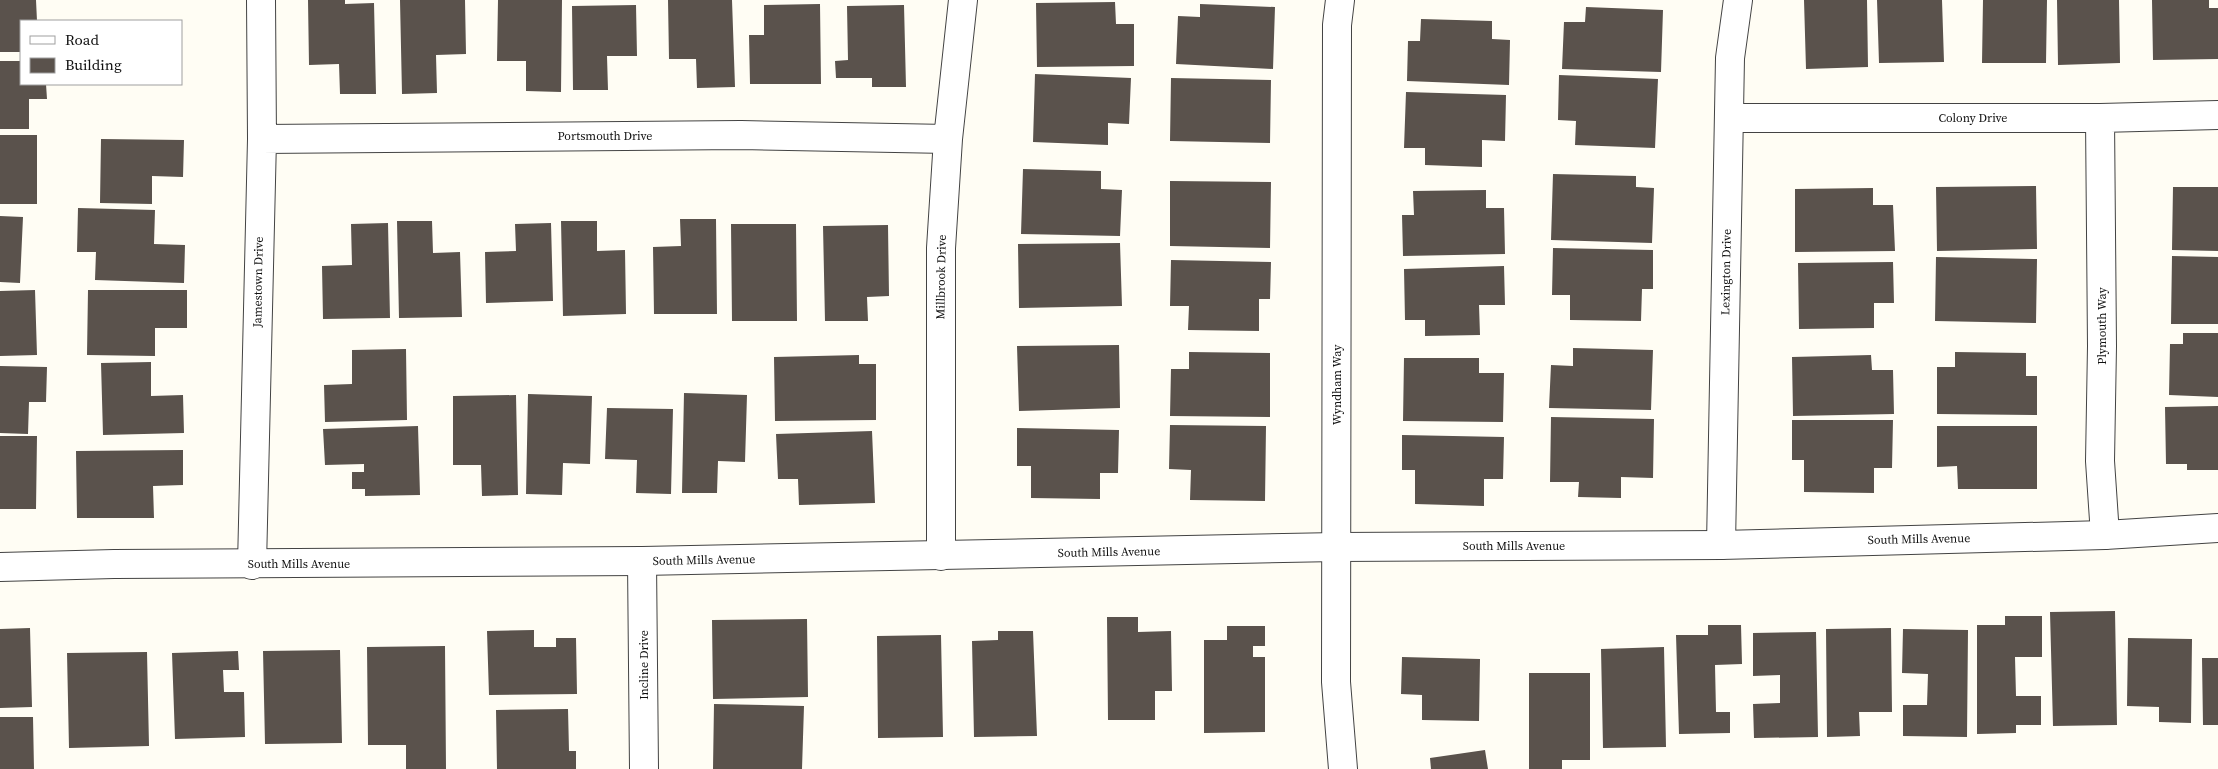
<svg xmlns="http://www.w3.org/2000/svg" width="2218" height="769" font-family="'Source Serif 4',serif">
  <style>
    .building { fill: #5a524c }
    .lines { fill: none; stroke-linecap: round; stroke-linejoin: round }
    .minor-casing { stroke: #434343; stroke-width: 30 }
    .tertiary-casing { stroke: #434343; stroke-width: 30 }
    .minor { stroke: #fff; stroke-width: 28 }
    .tertiary { stroke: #fff; stroke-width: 28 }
    .labels { text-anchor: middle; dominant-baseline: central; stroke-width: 5; stroke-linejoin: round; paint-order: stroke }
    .street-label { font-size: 12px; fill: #101010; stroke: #fff }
  </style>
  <rect width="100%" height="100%" fill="#fffdf4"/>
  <!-- building -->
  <path class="building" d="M0,0H36L37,21H21V52H0Z
    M308,0H345V4L374,3L376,94H340L339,64L309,65Z
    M400,0H465L466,54L436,55L437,93L402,94Z
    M498,0H562L561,92L526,91V61H497Z
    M668,0H732L735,87L697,88L696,59H669Z
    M1804,0H1867L1868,67L1806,69Z
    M1877,0H1942L1944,62L1879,63Z
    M1983,0H2047L2046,63H1982Z
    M2057,0H2119L2120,63L2058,65Z
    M2152,0H2209V8H2218V59L2153,60Z
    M1115,2L1116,24H1134V66L1037,67L1036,3Z
    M820,4L821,84H750L749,35H764V5Z
    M1200,4L1275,7L1273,69L1176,64L1178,16L1200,17Z
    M636,5L637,56H607L608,90H573L572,6Z
    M904,5L906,87H872V78H836L835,61L848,60L847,6Z
    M1586,7L1663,10L1661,72L1562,69L1564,22H1585Z
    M1421,19L1492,21V39L1510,40L1509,85L1407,81L1408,41H1420Z
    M0,61H21V84H46L47,99H29V129H0Z
    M1035,74L1131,78L1129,124L1108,123V145L1033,142Z
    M1559,75L1658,79L1655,148L1575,145L1576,121L1558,120Z
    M1171,78L1271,80L1270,143L1170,141Z
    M1406,92L1506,95L1505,141L1482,140V167L1425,165V148H1404Z
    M0,135H37V204H0Z
    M101,139L184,140L183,177L152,176V204L100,203Z
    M1023,169L1101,171V189L1122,190L1120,236L1021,234Z
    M1553,174L1636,176V187L1654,188L1652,243L1551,240Z
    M1170,181L1271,182L1270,248L1170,246Z
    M2036,186L2037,249L1937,251L1936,187Z
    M2173,187H2218V251L2172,250Z
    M1873,188V205H1893L1895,251L1795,252V189Z
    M1486,190V208H1504L1505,254L1403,256L1402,215H1414L1413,191Z
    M78,208L155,210L154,244L185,245L184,283L95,280L96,252H77Z
    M0,216L23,217L20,283L0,282Z
    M680,219H716L717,314H654L653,247L681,246Z
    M397,221H432L433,253L460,252L462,317L399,318Z
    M561,221H597V251L625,250L626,314L563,316Z
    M388,223L390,318L323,319L322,266L352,265L351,224Z
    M551,223L553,301L486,303L485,252L516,251L515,224Z
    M731,224H796L797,321H732Z
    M888,225L889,296L867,297L868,321H825L823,226Z
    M1120,243L1122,306L1019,308L1018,244Z
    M1553,248L1653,250V289H1642L1641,321L1570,320V295H1552Z
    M2172,256L2218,257V324H2171Z
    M1936,257L2037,259L2036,323L1935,321Z
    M1171,260L1271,262L1270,299H1259V331L1188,330L1189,306H1170Z
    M1893,262L1894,303H1874V328L1799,329L1798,263Z
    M1504,266L1505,305H1479L1480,335L1425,336V320H1405L1404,269Z
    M35,290L37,355L0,356V291Z
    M88,290H187V328H155V356L87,355Z
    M2183,333H2218V397L2169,395L2170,344H2183Z
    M1119,345L1120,408L1019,411L1017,346Z
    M1573,348L1653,350L1651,410L1549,408L1551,365L1573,366Z
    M406,349L407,420L325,422L324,385L352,384V350Z
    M1189,352L1270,353V417L1170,416L1171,369H1189Z
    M1955,352L2026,353V376H2037V415L1937,414V367H1955Z
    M859,355V364H876V420L775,421L774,357Z
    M1871,355L1872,370H1893L1894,414L1793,416L1792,357Z
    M1404,358H1479V373H1504L1503,422L1403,421Z
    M151,362V396L183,395L184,433L103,435L101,363Z
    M0,366L47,367L46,402H29L28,434L0,433Z
    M684,393L747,395L745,462L718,461L717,493H682Z
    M528,394L592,396L590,464L563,463L562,495L526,494Z
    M516,395L518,495L482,496L481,465H453V396Z
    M2218,406V470H2187V464H2166L2165,407Z
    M607,408L673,409L671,494L636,493L637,460L605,459Z
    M1551,417L1654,419L1653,478L1621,477V498L1578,497L1579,482H1550Z
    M1792,420H1893L1892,468H1874V493L1804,492V460H1792Z
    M1170,425L1266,426L1265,501L1190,500L1191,470L1169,469Z
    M418,426L420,495L365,496V489H352V472H364V464L325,465L323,429Z
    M1937,426H2037V489H1958L1957,466L1937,467Z
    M1017,428L1119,430L1118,473H1100V499L1031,498V466H1017Z
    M872,431L875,503L799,505L798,479H778L776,434Z
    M1402,435L1504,437L1503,479H1484V506L1415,504V470H1402Z
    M0,436H37L36,509H0Z
    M183,450V485L153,486L154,518H77L76,451Z
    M2115,611L2117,725L2053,726L2050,612Z
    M2005,616H2042V657H2015L2016,696H2041V725H2016V733L1977,734V625H2005Z
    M1107,617H1138V632L1171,631L1172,691H1155V720H1108Z
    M807,619L808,697L713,699L712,620Z
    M1708,625H1741L1742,664L1715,665L1716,712H1730V733L1679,734L1676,635H1708Z
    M1227,626H1265V646H1253V657H1265V732L1204,733V640H1227Z
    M30,628L32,707L0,708V629Z
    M1891,628L1892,712H1859L1860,736L1827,737L1826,629Z
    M1903,629L1968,630L1967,737L1903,736V705H1927L1928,674L1902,673Z
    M534,630V647H556V638H576L577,694L489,695L487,631Z
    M998,631H1033L1037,736L974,737L972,641L998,640Z
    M1816,632L1818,737L1754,738L1753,704L1780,703V675L1753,676V633Z
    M941,635L943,737L878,738L877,636Z
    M2128,638L2192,639L2191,723L2159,722V707L2127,706Z
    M445,646L446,769H406V745H368L367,647Z
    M1664,647L1666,747L1603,748L1601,649Z
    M340,650L342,743L265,744L263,651Z
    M238,651L239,670H223L224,692H244L245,737L175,739L172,653Z
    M147,652L149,746L69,748L67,653Z
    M1402,657L1480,659L1479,721L1422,720V695L1401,694Z
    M2202,658H2218V725H2203Z
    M1529,673H1590V760H1562V769H1529Z
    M714,704L804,706L802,769H713Z
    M568,709L569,751H576V769H497L496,710Z
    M0,717H33L34,769H0Z
    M1485,750L1488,769H1431L1430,758Z"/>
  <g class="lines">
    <defs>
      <path id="minor" d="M1340,0L1337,25L1336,682L1343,769
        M1729,118H2100L2218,115
        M2100,118L2102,346L2100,461L2105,535
        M262,139L741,135L948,139
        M1721,545L1730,58L1738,0
        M941,556V248L948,139L963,0
        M642,561L644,769
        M252,565L262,139L261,0"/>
      <path id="tertiary" d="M0,567L114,564L642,561L1337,547L1721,545L2105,535L2218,528"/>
    </defs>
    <!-- minor casing -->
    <use href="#minor" class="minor-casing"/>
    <!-- tertiary casing -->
    <use href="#tertiary" class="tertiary-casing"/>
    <!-- minor -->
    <use href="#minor" class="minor"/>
    <!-- tertiary -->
    <use href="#tertiary" class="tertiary"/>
  </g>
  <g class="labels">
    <!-- street labels -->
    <g class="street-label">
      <text x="1973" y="118">Colony Drive</text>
      <text x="605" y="136">Portsmouth Drive</text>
      <text transform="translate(1726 272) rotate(-89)">Lexington Drive</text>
      <text transform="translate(941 277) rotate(-89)">Millbrook Drive</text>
      <text transform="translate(258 282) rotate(-89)">Jamestown Drive</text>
      <text transform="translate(2102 326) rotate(-90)">Plymouth Way</text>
      <text transform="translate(1337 385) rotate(-90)">Wyndham Way</text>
      <text transform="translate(1919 539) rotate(-1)">South Mills Avenue</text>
      <text x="1514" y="546">South Mills Avenue</text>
      <text transform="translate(1109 552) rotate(-1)">South Mills Avenue</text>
      <text transform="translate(704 560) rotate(-1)">South Mills Avenue</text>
      <text x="299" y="564">South Mills Avenue</text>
      <text transform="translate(644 665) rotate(-90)">Incline Drive</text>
    </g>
  </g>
  <!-- legend -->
  <rect x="20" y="20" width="162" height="65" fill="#ffffff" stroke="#9f9f9f"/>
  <rect x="30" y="36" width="25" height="8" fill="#ffffff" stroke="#9f9f9f"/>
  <text x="65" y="45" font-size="15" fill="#101010">Road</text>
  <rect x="30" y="58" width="25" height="15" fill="#5a524c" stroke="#9f9f9f"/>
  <text x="65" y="70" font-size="15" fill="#101010">Building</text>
</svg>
